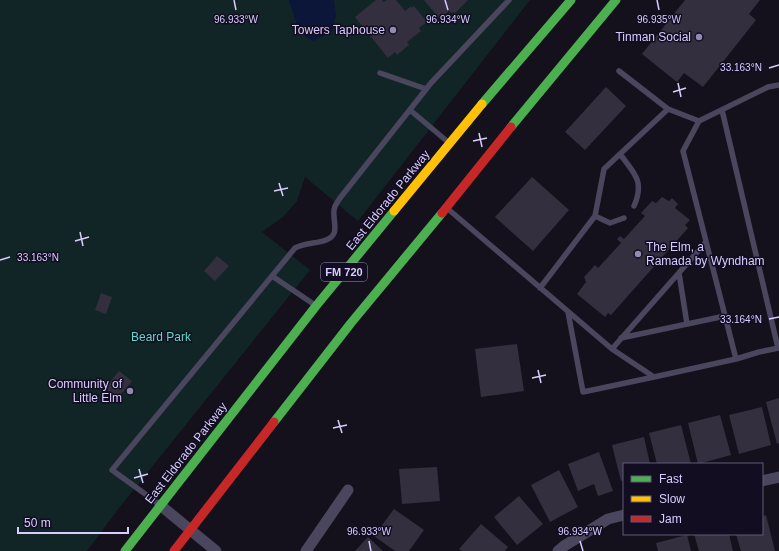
<svg xmlns="http://www.w3.org/2000/svg" width="779" height="551" font-family="Arial,sans-serif">
  <style>
    .green { fill: #112527 }
    .water { fill: #0b1639 }
    .building { fill: #332f3e }
    .lines { fill: none; stroke-linecap: round; stroke-linejoin: round }
    .lane { stroke: #4a465d; stroke-width: 5.5 }
    .street { stroke: #4a465d; stroke-width: 11 }
    .fast { stroke: #4caf50; stroke-width: 9 }
    .slow { stroke: #ffc107; stroke-width: 9 }
    .jam { stroke: #c62828; stroke-width: 9 }
    .ticks { fill: none; stroke: #d8cdfe; stroke-width: 1.5 }
    .poi-dot { fill: #938baf; stroke: #120d20; stroke-width: 1.5 }
    .labels { text-anchor: middle; dominant-baseline: central; stroke-width: 3; stroke-linejoin: round; paint-order: stroke }
    .shield { fill: #120d20; stroke: #9d93bb; stroke-width: 1 }
    .shield-label { font-size: 11px; font-weight: bold; fill: #d8cdfe }
    .poi-label { font-size: 12px; fill: #d8cdfe; stroke: #120d20; text-anchor: end }
    .street-label { font-size: 12px; fill: #d8cdfe; stroke: #120d20 }
    .park-label { font-size: 12px; fill: #5bdcc9; stroke: #120d20 }
    .ticks-label { font-size: 10px; text-anchor: middle; fill: #d8cdfe; stroke: #120d20; stroke-width: 3; stroke-linejoin: round; paint-order: stroke }
  </style>
  <rect width="100%" height="100%" fill="#14111c"/>
  <!-- green -->
  <path class="green" d="M0,0H530L358,221L305,177L297,201L283,217L262,232L310,270L119,508L87,551H0Z"/>
  <!-- water -->
  <path class="water" d="M289,0H334L336,16L332,32L313,41L299,32Z"/>
  <!-- building -->
  <path class="building" d="M376,0H382L384,2L387,0H396L405,11L411,6L412,8L414,6L427,22L419,28L421,31L407,42L409,45L397,55L395,52L388,58L355,17Z
    M424,0H467V1L455,13L453,12L452,13L449,11L440,19Z
    M685,0H760L749,14L756,20L703,87L684,73L677,82L642,54Z
    M606,87L626,106L585,150L565,132Z
    M532,177L569,210L533,251L495,217Z
    M662,197L669,201L672,198L678,204L675,208L690,220L685,225L688,228L611,315L608,313L605,317L577,294L586,282L584,277L595,265L598,268L621,243L617,239L620,236L624,239L645,216L641,213L652,201L656,203Z
    M217,256L229,266L215,281L204,271Z
    M101,293L112,297L106,314L95,310Z
    M517,344L524,391L481,397L475,349Z
    M119,371L132,381L118,398L105,388Z
    M779,398V443L777,444L766,402Z
    M762,407L771,445L739,454L729,415Z
    M720,415L731,455L698,464L688,423Z
    M681,425L691,464H657L649,433Z
    M644,437L650,464H624V480L621,481L612,445Z
    M599,452L613,491L598,496L594,484L578,491L568,464Z
    M437,467L440,501L402,504L399,469Z
    M559,470L578,507L550,522L531,485Z
    M519,496L543,524L517,545L494,517Z
    M394,509L424,530L409,551H395L374,536Z
    M766,515L775,551H741L736,534H762V517Z
    M481,524L508,547L505,551H462L459,549Z
    M694,534H729L733,551H699Z
    M687,535L691,551H658L656,543Z
    M368,537L383,551H355Z"/>
  <g class="lines">
    <!-- lane -->
    <path class="lane" d="M619,71L668,109
      M380,73L426,89
      M779,85L768,87L699,121L683,151L736,359L759,352L779,348
      M410,110L448,142
      M722,110L778,348
      M620,154C634,173 645,181 634,206
      M448,209L612,349L654,377L736,359
      M595,216L610,223L624,218
      M679,273L687,324
      M272,276L315,305
      M540,288L595,216L604,169L668,109L699,121
      M568,312L583,392L654,377
      M621,338L725,316
      M612,349L706,242
      M159,504L112,470L295,248C306,242 316,244 326,240C339,235 334,225 334,215C333,208 336,204 340,198L431,83L509,0"/>
    <!-- street -->
    <path class="street" d="M762,481L779,477
      M160,505L216,551
      M306,551L348,490
      M558,551L564,546L608,519L624,515"/>
    <!-- fast -->
    <path class="fast" d="M482,104L571,0
      M511,127L616,0
      M274,422L351,323L442,213
      M125,551L316,306L394,211"/>
    <!-- slow -->
    <path class="slow" d="M394,211L482,104"/>
    <!-- jam -->
    <path class="jam" d="M442,213L511,127
      M174,551L274,422"/>
  </g>
  <!-- ticks -->
  <path class="ticks" d="M234,0L236,10M445,0L448,10M657,0L659,10M769,68L779,65M678,83L681,97M673,92L686,88M479,133L482,147M473,141L487,138M279,183L283,196M274,191L288,188M80,232L83,246M75,241L89,237M0,260L10,257M769,319L779,317M538,370L541,383M532,378L546,375M338,420L342,433M333,428L347,425M139,469L143,483M134,478L148,474M369,541L371,551M580,541L583,551"/>
  <!-- markers -->
  <g class="poi-dot">
    <circle cx="393" cy="30" r="4"/>
    <circle cx="699" cy="37" r="4"/>
    <circle cx="638" cy="254" r="4"/>
    <circle cx="130" cy="391" r="4"/>
  </g>
  <g class="labels">
    <!-- shield labels -->
    <rect class="shield" x="321" y="263" width="46" height="18" rx="3"/>
    <g class="shield-label">
      <text x="344" y="272">FM 720</text>
    </g>
    <!-- poi labels -->
    <g class="poi-label">
      <text x="385" y="30">Towers Taphouse</text>
      <text x="691" y="37">Tinman Social</text>
      <text x="646" y="247" text-anchor="start">The Elm, a<tspan x="646" dy="14">Ramada by Wyndham</tspan></text>
      <text x="122" y="384">Community of<tspan x="122" dy="14">Little Elm</tspan></text>
    </g>
    <!-- street labels -->
    <g class="street-label">
      <text transform="translate(388 200) rotate(-51)">East Eldorado Parkway</text>
      <text transform="translate(186 453) rotate(-52)">East Eldorado Parkway</text>
    </g>
    <!-- park labels -->
    <g class="park-label">
      <text x="161" y="337">Beard Park</text>
    </g>
  </g>
  <g class="ticks-label">
    <text x="236" y="23">96.933°W</text>
    <text x="448" y="23">96.934°W</text>
    <text x="659" y="23">96.935°W</text>
    <text x="741" y="71">33.163°N</text>
    <text x="38" y="261">33.163°N</text>
    <text x="741" y="323">33.164°N</text>
    <text x="369" y="535">96.933°W</text>
    <text x="580" y="535">96.934°W</text>
  </g>
  <!-- legend -->
  <rect x="623" y="463" width="140" height="72" fill="#120d20" stroke="#615a79"/>
  <rect x="631" y="476" width="20" height="6" fill="#4caf50" stroke="#615a79"/>
  <text x="659" y="483" font-size="12" fill="#d8cdfe">Fast</text>
  <rect x="631" y="496" width="20" height="6" fill="#ffc107" stroke="#615a79"/>
  <text x="659" y="503" font-size="12" fill="#d8cdfe">Slow</text>
  <rect x="631" y="516" width="20" height="6" fill="#c62828" stroke="#615a79"/>
  <text x="659" y="523" font-size="12" fill="#d8cdfe">Jam</text>
  <!-- scale -->
  <path d="M18 527v6h110v-6" fill="none" stroke="#d8cdfe" stroke-width="2"/>
  <text x="24" y="527" font-size="12" fill="#d8cdfe" stroke="#120d20" stroke-width="3" paint-order="stroke">50 m</text>
</svg>
